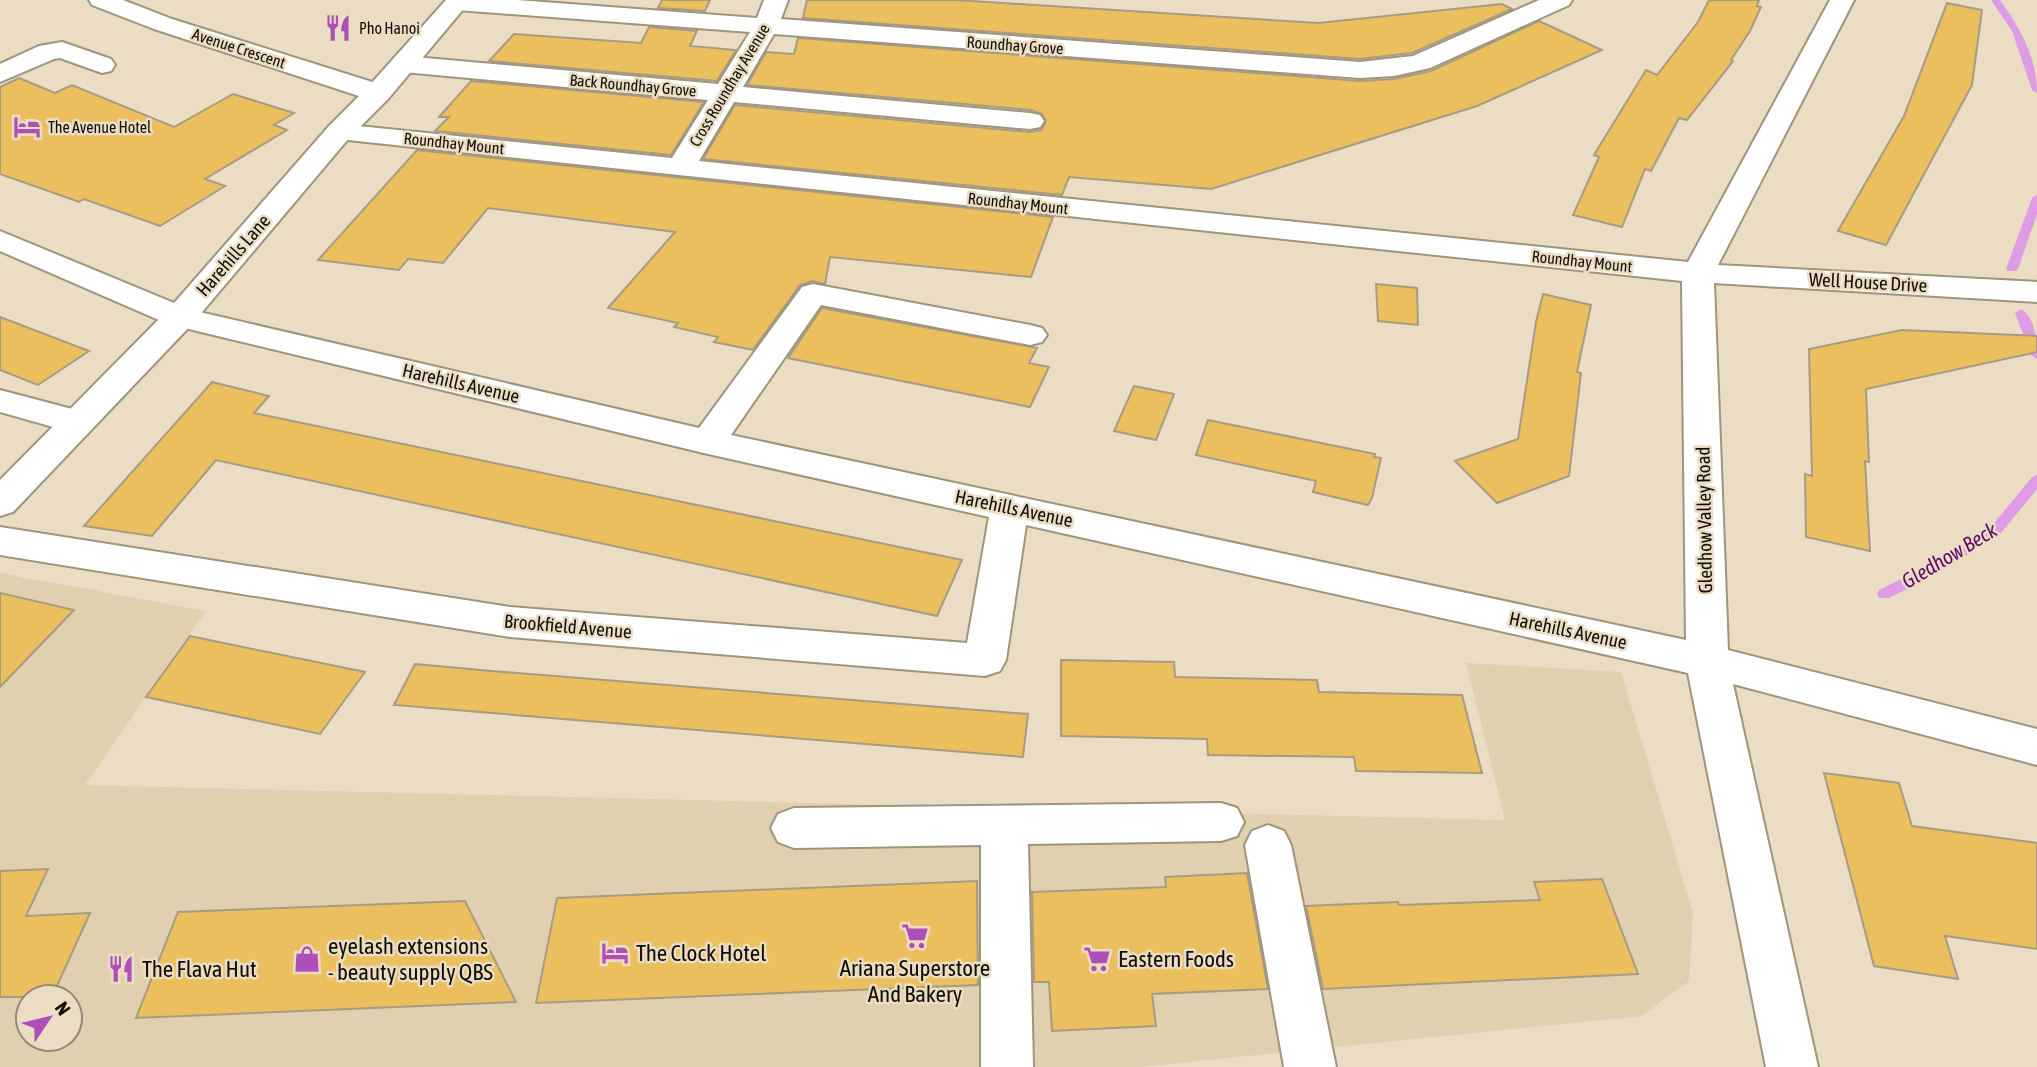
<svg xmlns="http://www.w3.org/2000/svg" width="2037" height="1067" font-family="'Asap Condensed',sans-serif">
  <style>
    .built { fill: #e0d0b0; fill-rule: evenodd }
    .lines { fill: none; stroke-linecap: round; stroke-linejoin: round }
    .stream { fill: #df9be5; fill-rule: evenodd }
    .building { fill: #ebbf5d; stroke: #a79b83; stroke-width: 2 }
    .minor-casing { stroke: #9f947c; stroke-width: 4 }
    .major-casing { stroke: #9f947c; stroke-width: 4 }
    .minor { fill: #fff; fill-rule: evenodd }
    .major { fill: #fff; fill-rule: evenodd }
    .labels { text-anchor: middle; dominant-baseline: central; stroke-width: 5; stroke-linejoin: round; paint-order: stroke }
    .far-poi-label { font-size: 16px; fill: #120e06; stroke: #eaddc4; text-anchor: start }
    .far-street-label { font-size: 16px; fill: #120e06; stroke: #eaddc4 }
    .street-label { font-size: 19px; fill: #120e06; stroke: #eaddc4 }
    .water-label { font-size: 21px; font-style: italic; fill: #5f0a68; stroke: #eaddc4 }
    .near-poi-label { font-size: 23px; fill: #120e06; stroke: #eaddc4; text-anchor: start }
  </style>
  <rect width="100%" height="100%" fill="#eaddc4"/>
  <!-- built -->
  <path class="built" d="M0,573L206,611L85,785L1505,820L1466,663L1621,672L1693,913L1689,981L1642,1016L1140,1067H0ZM28,997H70V1039H28Z"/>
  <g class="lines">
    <!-- stream -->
    <path class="stream" d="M1991,0H2000C2020,28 2037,57 2037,93L2032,90L2012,31Z
      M2037,195V214L2018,269L2016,271H2008L2006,269L2032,198Z
      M2021,309C2036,317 2037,344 2037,359L2031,355L2015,313Z
      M2037,475V489L2001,533L1937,574L1889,598H1879L1877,594L1879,590L1927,566L1991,527L2032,477Z"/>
  </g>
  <!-- building -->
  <path class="building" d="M662,0H710L705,11L658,8Z
    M807,0H956L1318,23L1502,4L1512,9L1412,53L1360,59L803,18Z
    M1709,0H1759L1757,6L1761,7L1750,31L1731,60L1733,61L1687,120L1679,118L1651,171L1645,169L1622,227L1573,215L1599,157L1594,155L1646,70L1657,75L1698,22Z
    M1947,3L1982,10L1972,85L1886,245L1838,231L1904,116Z
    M1539,21L1602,50L1477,106L1211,189L1069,177L1062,195L703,159L735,105L1030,132L1041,130L1046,122L1042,114L1031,110L747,85L766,52L794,54L798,38L1360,81L1394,79L1431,71Z
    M649,27L697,31L690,46L736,50L717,81L489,61L514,34L641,43Z
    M19,78L55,93L72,85L174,127L233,94L294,113L274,125L287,130L205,179L225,186L160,226L84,199L79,202L0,174V87Z
    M471,81L704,102L671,155L435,131L449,117H439Z
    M417,150L1053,217L1031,277L830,257L825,284L812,281L800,285L753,350L714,342L718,337L674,327L678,323L608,308L675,232L488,208L443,263L408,259L399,270L318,260Z
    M1376,284L1417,288L1418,325L1378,321Z
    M1543,294L1591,305L1577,372L1581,373L1569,476L1497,503L1455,461L1518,439L1536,322Z
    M822,308L1037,348L1029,363L1049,367L1030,407L788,358Z
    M0,317L89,351L38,385L0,370Z
    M1902,330L2037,336V352L1866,389L1869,462L1865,461L1870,551L1806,537L1805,474L1812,476L1809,349Z
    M212,382L269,396L254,413L962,560L937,616L216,460L152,536L84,526Z
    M1134,386L1174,394L1156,440L1114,431Z
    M1208,420L1375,454L1374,457L1381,458L1372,498L1368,505L1313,492L1316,481L1196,455Z
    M0,593L74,610L0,687Z
    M190,636L243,647L365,672L320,734L146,697Z
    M1061,660L1174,662L1175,677L1317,680L1319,692L1462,695L1482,773L1356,771L1354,757L1208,755L1207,739L1061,736Z
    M415,664L492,671L1028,714L1023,757L394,705Z
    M1824,773L1899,783L1912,826L2037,843V949L1945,936L1958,979L1874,966Z
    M48,869L26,916L90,913L52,997H0V871Z
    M1247,873L1268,989L1152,994L1156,1026L1052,1031L1049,982H1034L1032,892L1166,887L1165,877Z
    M1602,879L1638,974L1323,989L1306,906L1398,902L1399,905L1540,900L1534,882Z
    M977,881L978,985L536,1003L557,898Z
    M465,901L516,1002L136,1018L178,912Z"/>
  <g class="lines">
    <defs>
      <path id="minor" d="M89,0H123L172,19L388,87L392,93L388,99L378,101L368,99L154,29L92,5Z
        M447,0H517L757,18L764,0H788L781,19L1360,62L1413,56L1539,0H1572L1569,5L1430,68L1394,76L1360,78L774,34L743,87L1030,113L1040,115L1044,121L1040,127L1030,129L734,102L699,161L1688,262L1830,0H1854L1718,265L2037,282V302L1714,283L1728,650L2037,729V765L1733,684L1818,1067H1766L1688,673L1026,525L1006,660L1000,671L985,676L510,637L0,555V527L510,607L967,643L989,517L708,454L168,324L0,251V231L191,310L699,428L802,287L813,284L1030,325L1042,328L1047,335L1042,342L1030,345L821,305L731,435L1686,640L1682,281L329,138L325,132L329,126L339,124L672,158L708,100L403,72L394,70L390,64L394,58L403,56L718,84L750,32L457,10L448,8L445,3Z
        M62,42L111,59L115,65L111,71L102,73L60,58L54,59L0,82V64L39,46Z
        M0,390L91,414L96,422L91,430L78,434L0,412Z
        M1221,803L1237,808L1244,822L1237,836L1221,841L1028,844L1033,1067H981V845L794,848L778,842L771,828L778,814L794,808Z
        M1268,825L1284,831L1291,845L1336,1067H1284L1245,845L1252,831Z"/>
      <path id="major" d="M446,0H471L388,99L349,138L192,324L13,512L0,516V480L168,310L329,126L368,87Z"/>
    </defs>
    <!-- minor casing -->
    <use href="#minor" class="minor-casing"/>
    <!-- major casing -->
    <use href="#major" class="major-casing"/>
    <!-- minor -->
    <use href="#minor" class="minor"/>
    <!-- major -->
    <use href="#major" class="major"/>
  </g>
  <!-- icons -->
  <defs>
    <symbol id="restaurant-bare" viewBox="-9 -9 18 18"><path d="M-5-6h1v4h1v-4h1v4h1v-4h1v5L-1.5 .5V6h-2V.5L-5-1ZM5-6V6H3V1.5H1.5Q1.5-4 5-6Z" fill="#ae4fb8" stroke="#eaddc4" stroke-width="2.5" paint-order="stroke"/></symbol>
    <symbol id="hotel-bare" viewBox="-9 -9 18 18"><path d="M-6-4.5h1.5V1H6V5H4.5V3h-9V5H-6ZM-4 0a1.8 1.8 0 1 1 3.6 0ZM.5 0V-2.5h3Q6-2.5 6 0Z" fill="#ae4fb8" stroke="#eaddc4" stroke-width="2.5" paint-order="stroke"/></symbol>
    <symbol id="supermarket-bare" viewBox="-9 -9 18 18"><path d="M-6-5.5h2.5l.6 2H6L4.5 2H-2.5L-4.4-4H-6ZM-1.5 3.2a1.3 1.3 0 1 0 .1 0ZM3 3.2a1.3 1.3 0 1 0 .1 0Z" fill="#ae4fb8" stroke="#eaddc4" stroke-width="2.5" paint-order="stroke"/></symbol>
    <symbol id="shop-bare" viewBox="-9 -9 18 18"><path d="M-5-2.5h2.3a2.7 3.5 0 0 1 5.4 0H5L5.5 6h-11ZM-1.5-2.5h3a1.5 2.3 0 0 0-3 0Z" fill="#ae4fb8" stroke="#eaddc4" stroke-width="2.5" paint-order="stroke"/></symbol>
  </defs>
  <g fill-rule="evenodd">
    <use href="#restaurant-bare" x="319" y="9" width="38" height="38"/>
    <use href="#hotel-bare" x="8" y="108" width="38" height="38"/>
    <use href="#supermarket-bare" x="896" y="917" width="38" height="38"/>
    <use href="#hotel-bare" x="596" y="934" width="38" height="38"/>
    <use href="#shop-bare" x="288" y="940" width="38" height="38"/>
    <use href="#supermarket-bare" x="1078" y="940" width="38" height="38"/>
    <use href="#restaurant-bare" x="102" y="950" width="38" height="38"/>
  </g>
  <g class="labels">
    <!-- far-poi labels -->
    <g class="far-poi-label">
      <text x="359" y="28">Pho Hanoi</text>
      <text x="48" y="127">The Avenue Hotel</text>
    </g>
    <!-- far-street labels -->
    <g class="far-street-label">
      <text transform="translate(1015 45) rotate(4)">Roundhay Grove</text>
      <text transform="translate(239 48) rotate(18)">Avenue Crescent</text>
      <text transform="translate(633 85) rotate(5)">Back Roundhay Grove</text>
      <text transform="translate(729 85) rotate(-59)">Cross Roundhay Avenue</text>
      <text transform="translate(454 143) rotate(6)">Roundhay Mount</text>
      <text transform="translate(1018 203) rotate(6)">Roundhay Mount</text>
      <text transform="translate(1582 261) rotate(6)">Roundhay Mount</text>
    </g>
    <!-- street labels -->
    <g class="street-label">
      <text transform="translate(233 255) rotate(-49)">Harehills Lane</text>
      <text transform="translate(1868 282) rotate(3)">Well House Drive</text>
      <text transform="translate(461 383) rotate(13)">Harehills Avenue</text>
      <text transform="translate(1014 508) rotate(12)">Harehills Avenue</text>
      <text transform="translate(1704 520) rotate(-91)">Gledhow Valley Road</text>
      <text transform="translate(568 626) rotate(5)">Brookfield Avenue</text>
      <text transform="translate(1568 630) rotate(12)">Harehills Avenue</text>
    </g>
    <!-- water labels -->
    <g class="water-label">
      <text transform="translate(1949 555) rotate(-31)">Gledhow Beck</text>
    </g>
    <!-- near-poi labels -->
    <g class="near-poi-label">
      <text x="328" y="946">eyelash extensions<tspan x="328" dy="26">- beauty supply QBS</tspan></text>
      <text x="636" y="953">The Clock Hotel</text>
      <text x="1118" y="959">Eastern Foods</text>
      <text x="915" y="968" text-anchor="middle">Ariana Superstore<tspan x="915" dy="26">And Bakery</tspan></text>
      <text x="142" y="969">The Flava Hut</text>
    </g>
  </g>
  <!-- north arrow -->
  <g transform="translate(49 1018) rotate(55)"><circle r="33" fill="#eaddc4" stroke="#948a78" stroke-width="2"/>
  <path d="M0-5L12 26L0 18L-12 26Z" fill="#ae4fb8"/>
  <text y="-10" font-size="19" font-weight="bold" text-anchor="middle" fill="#120e06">N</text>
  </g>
</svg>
